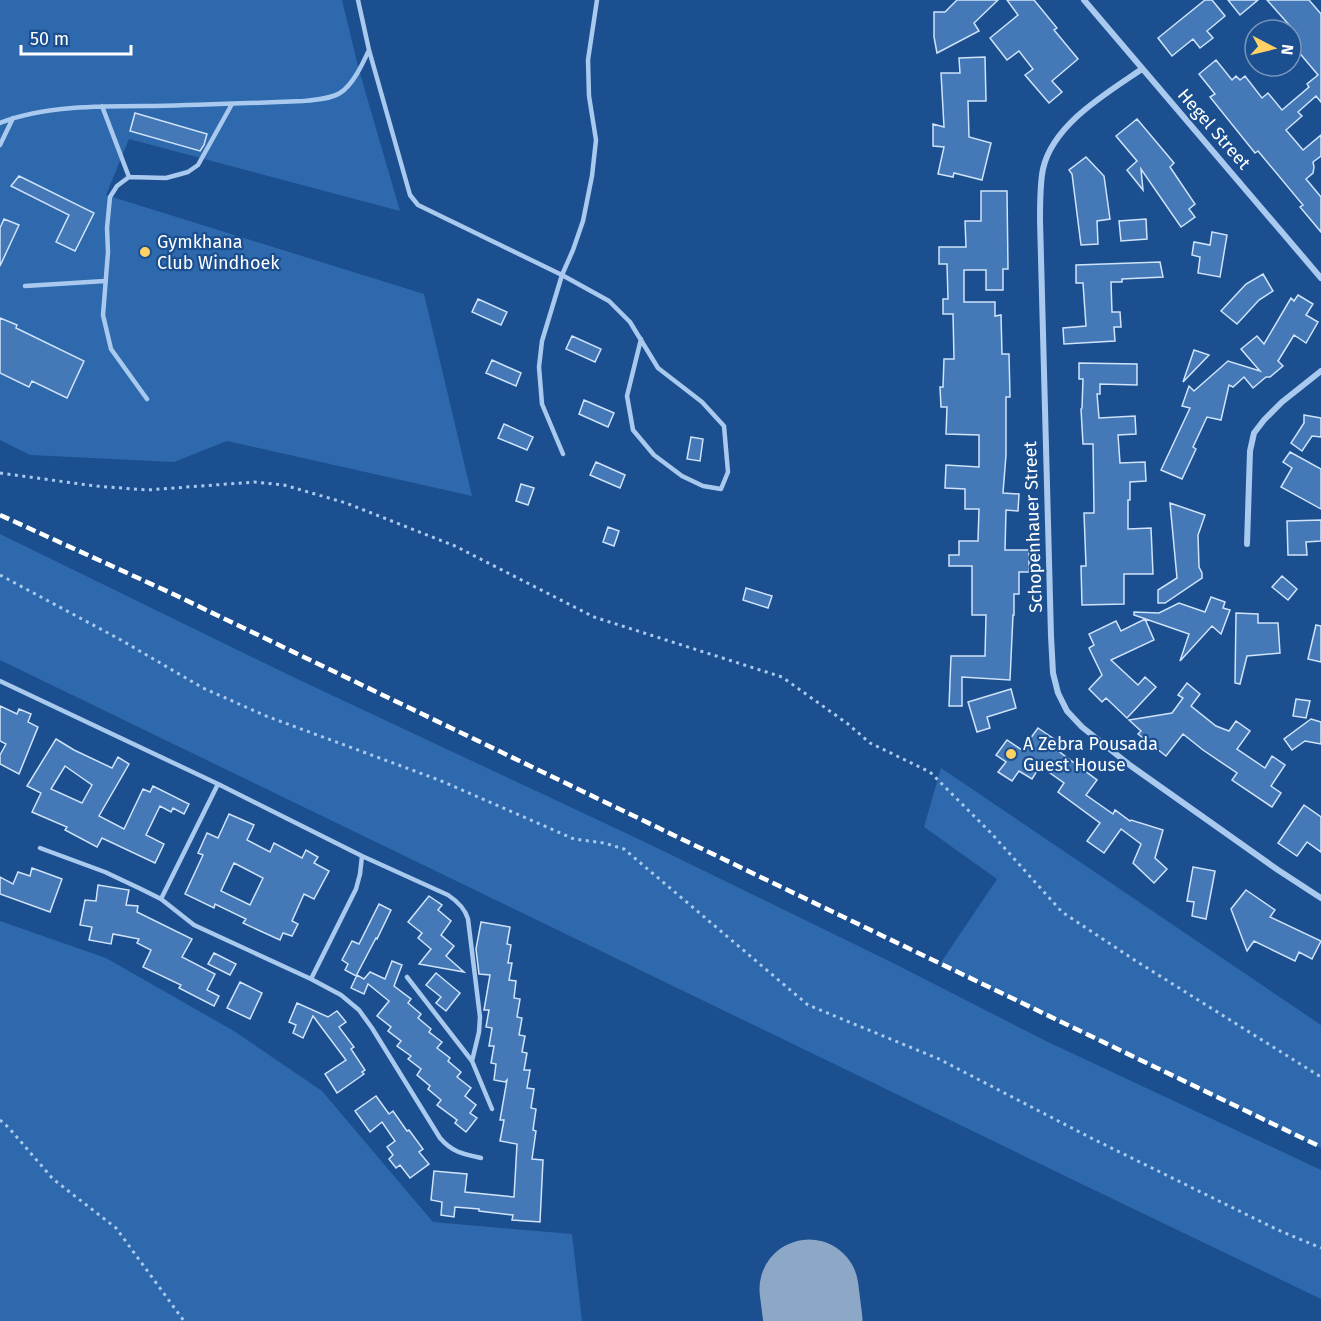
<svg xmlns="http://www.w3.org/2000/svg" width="1321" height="1321" font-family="'Fira Sans',sans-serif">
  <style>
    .green { fill: #2e69ad }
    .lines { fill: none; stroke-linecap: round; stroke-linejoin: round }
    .runway { stroke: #8da7c7; stroke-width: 99 }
    .building { fill: #4478b7; stroke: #cfe3fa; stroke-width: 1.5; fill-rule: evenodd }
    .path { stroke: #a9c9ee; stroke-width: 3; stroke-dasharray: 3 4.5; stroke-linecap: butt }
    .service { stroke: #a9c9ee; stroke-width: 4.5 }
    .minor { stroke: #a9c9ee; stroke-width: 6 }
    .rail { stroke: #fff; stroke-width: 4.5; stroke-dasharray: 10 4.5; stroke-linecap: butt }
    .poi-dot { fill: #ffd166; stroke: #1b4f8f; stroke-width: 2 }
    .labels { text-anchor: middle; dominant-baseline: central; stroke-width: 4.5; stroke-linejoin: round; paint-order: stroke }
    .street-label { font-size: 18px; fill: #fff; stroke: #1b4f8f }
    .poi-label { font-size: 18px; fill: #fff; stroke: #1b4f8f; text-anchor: start }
  </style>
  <rect width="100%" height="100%" fill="#1b4f8f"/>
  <!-- green -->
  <path class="green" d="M0,0H342L359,70L400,211L129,139L106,195L424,294L472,496L227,441L174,462L30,455L0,440Z
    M0,534L291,676L649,844L893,963L1046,1041L1321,1170V1299L1090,1188L0,660Z
    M941,768L1321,1025V1148L940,964L997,879L924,827Z
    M0,921L106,958L234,1031L322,1091L433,1222L572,1234L582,1321H0Z"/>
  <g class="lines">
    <!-- runway -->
    <path class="runway" d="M809,1289L813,1321"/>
  </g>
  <!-- building -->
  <path class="building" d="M957,0H998L974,23L979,31L937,53L934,37V12H945Z
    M1007,0H1034L1057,28L1054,30L1078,59L1052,81L1062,92L1049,103L1025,75L1033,69L1019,51L1007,60L990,38L1018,15Z
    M1205,0H1212L1225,16L1207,31L1213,38L1200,48L1193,39L1172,56L1158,38Z
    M1228,0H1258L1240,15Z
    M1267,0H1309L1321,14V102L1316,96L1298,112L1302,116L1286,130L1303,150L1321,135V156L1313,162L1314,167L1313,173L1306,179L1321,197V232L1300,207L1303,205L1258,151L1255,153L1210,97L1215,94L1199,74L1216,60L1232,80L1236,76L1240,80L1245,76L1262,98L1268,93L1282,110L1309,87L1307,84L1318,75L1297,50L1291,55V27Z
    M985,57L986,101H968L969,137L991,143L982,180L954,173L953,177L938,174L944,147L933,146V124L944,127L941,73H960L959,58Z
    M135,113L207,134L204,145L200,151L130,131Z
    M1137,119L1174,163L1170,167L1195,204L1189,209L1195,217L1181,227L1141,169L1143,190L1127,170L1137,161L1116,136Z
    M1086,157L1104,176L1110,219L1097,221L1098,244L1081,245L1072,174L1069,170Z
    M19,176L94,213L75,251L56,242L69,215L11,186Z
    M981,191H1007L1008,269H1003V290H986V270H964V302H995V316L1001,315L1002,354H1009L1010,397H1006V455L1003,493L1019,494L1018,511L1006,510L1005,550H1029V572H1019V594H1014V615H1013L1010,680L962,677V706H949L951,656H985L986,615H972V566H949V555H959V541H978L979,509H965V489L945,488L946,465L979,467V435L946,434L947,407H941L940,387H943L944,359H954L953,314H943V299H948L947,264H939V247H966L965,221H981Z
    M4,219L19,225L0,266V228Z
    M1146,219L1147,239L1121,241L1119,221Z
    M1212,232L1227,235L1220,277L1198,273L1200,257L1192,255L1194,242L1210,245Z
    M1160,262L1163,277L1122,279V282H1111L1112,312H1120L1121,327H1114L1115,341L1064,344L1063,328L1086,326L1083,283H1076V265Z
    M1263,274L1273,291L1259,300L1237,324L1221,311L1246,284Z
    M1298,295L1313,304L1306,315L1318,322L1306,343L1294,335L1278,361L1283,366L1270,377H1266L1253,388L1244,377L1233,387L1229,385L1221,420L1207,417L1193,447L1196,449L1182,479L1161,470L1190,408L1182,406L1189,386L1194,391L1228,361L1260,371L1241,349L1257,336L1264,344L1291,298L1294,301Z
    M478,299L507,312L501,325L472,312Z
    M0,318L17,325L16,328L84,361L67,398L32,381L29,387L0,373Z
    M572,336L601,349L595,362L566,349Z
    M1194,350L1209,355L1183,382Z
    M492,360L521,373L516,386L486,373Z
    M1079,363L1137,364V385L1100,384V394H1097L1099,418L1135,416L1136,434L1118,435L1120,463L1145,462L1146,481L1130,482V500H1128V529L1151,528L1153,574H1124V604L1082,605L1081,566H1086L1084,513H1094L1093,444H1083L1081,409L1082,408L1083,379H1079Z
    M584,400L614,413L608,427L579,414Z
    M1304,415L1321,418V437L1312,436L1302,451L1291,443L1304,423Z
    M504,424L533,437L527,450L498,438Z
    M691,437L703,439L700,461L687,459Z
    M1290,452L1321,469V509L1281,487L1292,468L1283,462Z
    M596,462L625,475L620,488L590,475Z
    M521,484L534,488L528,505L516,501Z
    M1170,503L1205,515L1198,535L1199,567L1202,573V578L1165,603H1158V590L1177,578Z
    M1321,520V541L1306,542L1307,555H1288L1287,521Z
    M608,527L619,531L614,546L603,542Z
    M1282,576L1297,589L1288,600L1272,587Z
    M746,588L772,596L768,608L743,600Z
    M1211,597L1225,602L1223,608L1230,610L1221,634L1212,626L1180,661L1189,634L1134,615V612L1159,613L1179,603L1205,612Z
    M1236,613L1258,614V623H1278L1280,653L1247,656L1240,684L1235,683Z
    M1145,619L1154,640L1111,660L1138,685L1145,677L1156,687L1127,718L1106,698L1102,702L1089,689L1102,675L1089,648L1094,645L1089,634L1116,621L1121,631Z
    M1316,625L1321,626V662L1308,659Z
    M1187,683L1200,694L1191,706L1216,726L1229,731L1236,721L1250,731L1237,749L1265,768L1272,756L1285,765L1271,786L1281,793L1272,807L1232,780L1237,773L1203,750L1183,734L1166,756L1138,734L1141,731L1129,720L1172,713L1183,698L1178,695Z
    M1011,689L1016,708L987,717L990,728L977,732L968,702Z
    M1296,699L1310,701L1306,718L1293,716Z
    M0,706L17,714L19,709L31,714L28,722L38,727L19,774L0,764V755L6,744L0,741Z
    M1311,719L1321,722V744L1305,741L1292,750L1284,739Z
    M1038,728L1057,741L1053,747L1097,780L1086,795L1113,814L1115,810L1130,821L1131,820L1163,830L1155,858L1167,869L1154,883L1133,863L1141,844L1121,829L1104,853L1087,841L1100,823L1058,792L1064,783L1040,766L1032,779L1019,771L1012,781L998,772L1006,762L996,755L1007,740L1022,750Z
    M56,739L74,750L112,768L118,757L129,764L99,816L124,829L143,789L150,792L153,786L189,804L184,814L173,808L171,812L160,806L146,835L164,844L155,863L102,838L97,847L65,830L67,827L32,812L41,793L27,786ZM65,766L92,785L82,803L51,789Z
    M1304,805L1321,817V852L1307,842L1297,856L1278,843Z
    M229,814L254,825L247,840L270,852L274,843L302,858L306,850L318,857L314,863L329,871L314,899L304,894L292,921L298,924L292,936L283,933L280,940L243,923L246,919L215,904L214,908L185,894L203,855L198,853L207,833L218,838ZM234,863L263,878L250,905L221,891Z
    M1193,867L1215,871L1206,919L1192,916L1194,902L1187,901Z
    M32,868L62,879L50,912L0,894V877L13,884L18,872L30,876Z
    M98,885L129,890L126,905L138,906L137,912L192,939L182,957L215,974L207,990L219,996L214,1006L179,988L181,985L143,967L151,950L137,943L139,939L113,934L111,944L89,940L92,927L80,925L85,900L96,901Z
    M1246,890L1275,910L1270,917L1321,941L1312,959L1299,952L1295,961L1254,941L1247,951L1231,909Z
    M429,896L442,905L438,910L451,921L441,935L454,946L446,956L464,972L419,964L431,949L418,938L422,933L408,922Z
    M379,904L391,910L377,939L376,938L356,976L345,970L348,964L342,960L352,941L359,944Z
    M481,922L510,927L507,944L511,945L508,963H512L509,980L516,981L514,998L520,999L517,1017L522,1018L519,1035L525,1036L522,1052L527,1053L524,1070H530L527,1088L534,1089L531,1108L536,1109L533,1130L536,1131L532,1159L543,1160L540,1222L512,1220L513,1215L479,1211V1209L455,1207L454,1217L441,1215L442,1202L431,1200L434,1171L467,1174L465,1192L514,1197L517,1144L500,1141L504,1120H500L507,1080L505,1082L494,1080L496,1064L491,1063L494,1046H489L492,1028L486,1027L489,1010H484L490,975L479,974L476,949Z
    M214,953L236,964L230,975L208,964Z
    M392,961L402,965L394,986L411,999L408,1003L421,1014L418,1018L431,1029L429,1032L442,1042L437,1048L450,1058L448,1061L461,1072L457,1077L471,1088L465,1096L476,1105L470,1113L477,1118L466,1132L455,1123L457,1120L437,1105L441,1100L428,1089L430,1086L417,1075L421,1069L408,1059L411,1056L397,1046L401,1041L388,1031L391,1027L377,1016L389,1001L368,984L364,994L351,988L357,975L364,979L370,972L385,979Z
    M436,973L460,993L446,1011L436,1003L441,997L426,985Z
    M240,982L262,993L250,1019L227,1008Z
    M297,1003L328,1017L337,1011L346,1022L339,1027L354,1047L351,1049L365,1070L362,1072L364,1074L337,1093L325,1074L346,1060L313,1016L303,1038L293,1033L296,1025L289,1022Z
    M376,1096L389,1114L393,1111L407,1131L409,1130L423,1149L419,1152L429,1164L410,1178L400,1165L396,1168L389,1159L393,1155L387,1147L395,1141L382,1122L370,1132L355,1111Z"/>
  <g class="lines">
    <!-- path -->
    <path class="path" d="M0,473L95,486L147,490L255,482L284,485L346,503L455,546L594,617L782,677L848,724L870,743L930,772L991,833L1062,912L1136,961L1321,1077
      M0,575L121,640L203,688L266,716L439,780L574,839L604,843L624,849L808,1005L939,1059L1093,1139L1278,1230L1321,1248
      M0,1120L9,1128L53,1179L116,1228L184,1321"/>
    <!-- service -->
    <path class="service" d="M358,0L369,50L410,195L418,205L562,275L609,301L630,322L658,368L702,402L724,426L728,472L721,489L703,486L682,476L654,455L633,430L627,396L641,339
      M102,106L129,177
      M0,123C45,105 107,106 155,106C205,105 254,103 303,101C315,100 330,99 340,93C353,85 363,63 369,50
      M0,145L13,118
      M25,286L105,281
      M147,399L111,349L103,315L108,252L107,228L110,197L117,186L129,177L166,178L188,172L198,165L232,104
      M563,454L542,404L539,367L542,341L562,275L573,250L583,221L592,176L596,140L589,96L588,60L597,0
      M0,681L218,784L362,856L448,895C457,901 465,908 468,919L480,1017L479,1032L472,1061L492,1109
      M40,848L105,872L141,889L161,899L194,925L311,979L341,995L359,1010L372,1028L440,1138C452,1152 463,1154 481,1158
      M161,899L218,784
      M407,977L472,1061
      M311,979L356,889L360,874L362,856"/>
    <!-- minor -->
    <path class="minor" d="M1084,0L1321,278
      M1142,69C1107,93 1053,124 1043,169C1040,183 1040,206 1040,220L1051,636L1053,673L1058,693L1067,711L1082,727L1131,766L1278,870L1321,898
      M1247,544L1250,451L1254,433L1264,420L1282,402L1321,371"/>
    <!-- rail -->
    <path class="rail" d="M0,515L171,593L1321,1147"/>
  </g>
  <!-- markers -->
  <g class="poi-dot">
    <circle cx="145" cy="252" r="6"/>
    <circle cx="1011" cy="754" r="6"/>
  </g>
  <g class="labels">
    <!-- street labels -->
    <g class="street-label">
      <text transform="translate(1214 129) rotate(49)">Hegel Street</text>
      <text transform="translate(1033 527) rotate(-92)">Schopenhauer Street</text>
    </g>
    <!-- poi labels -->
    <g class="poi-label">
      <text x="157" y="242">Gymkhana<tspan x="157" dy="21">Club Windhoek</tspan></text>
      <text x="1023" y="744">A Zebra Pousada<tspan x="1023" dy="21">Guest House</tspan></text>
    </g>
  </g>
  <!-- north arrow -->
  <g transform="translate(1273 48) rotate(97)"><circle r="28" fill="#1b4f8f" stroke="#7695bc" stroke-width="1.5"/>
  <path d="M0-4.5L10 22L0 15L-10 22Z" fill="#ffd166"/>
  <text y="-9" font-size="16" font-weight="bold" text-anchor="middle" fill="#ffffff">N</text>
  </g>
  <!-- scale -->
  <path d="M21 45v9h110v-9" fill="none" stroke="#ffffff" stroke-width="3"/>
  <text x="30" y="45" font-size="18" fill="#ffffff" stroke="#1b4f8f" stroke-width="4.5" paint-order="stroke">50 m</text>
</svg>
